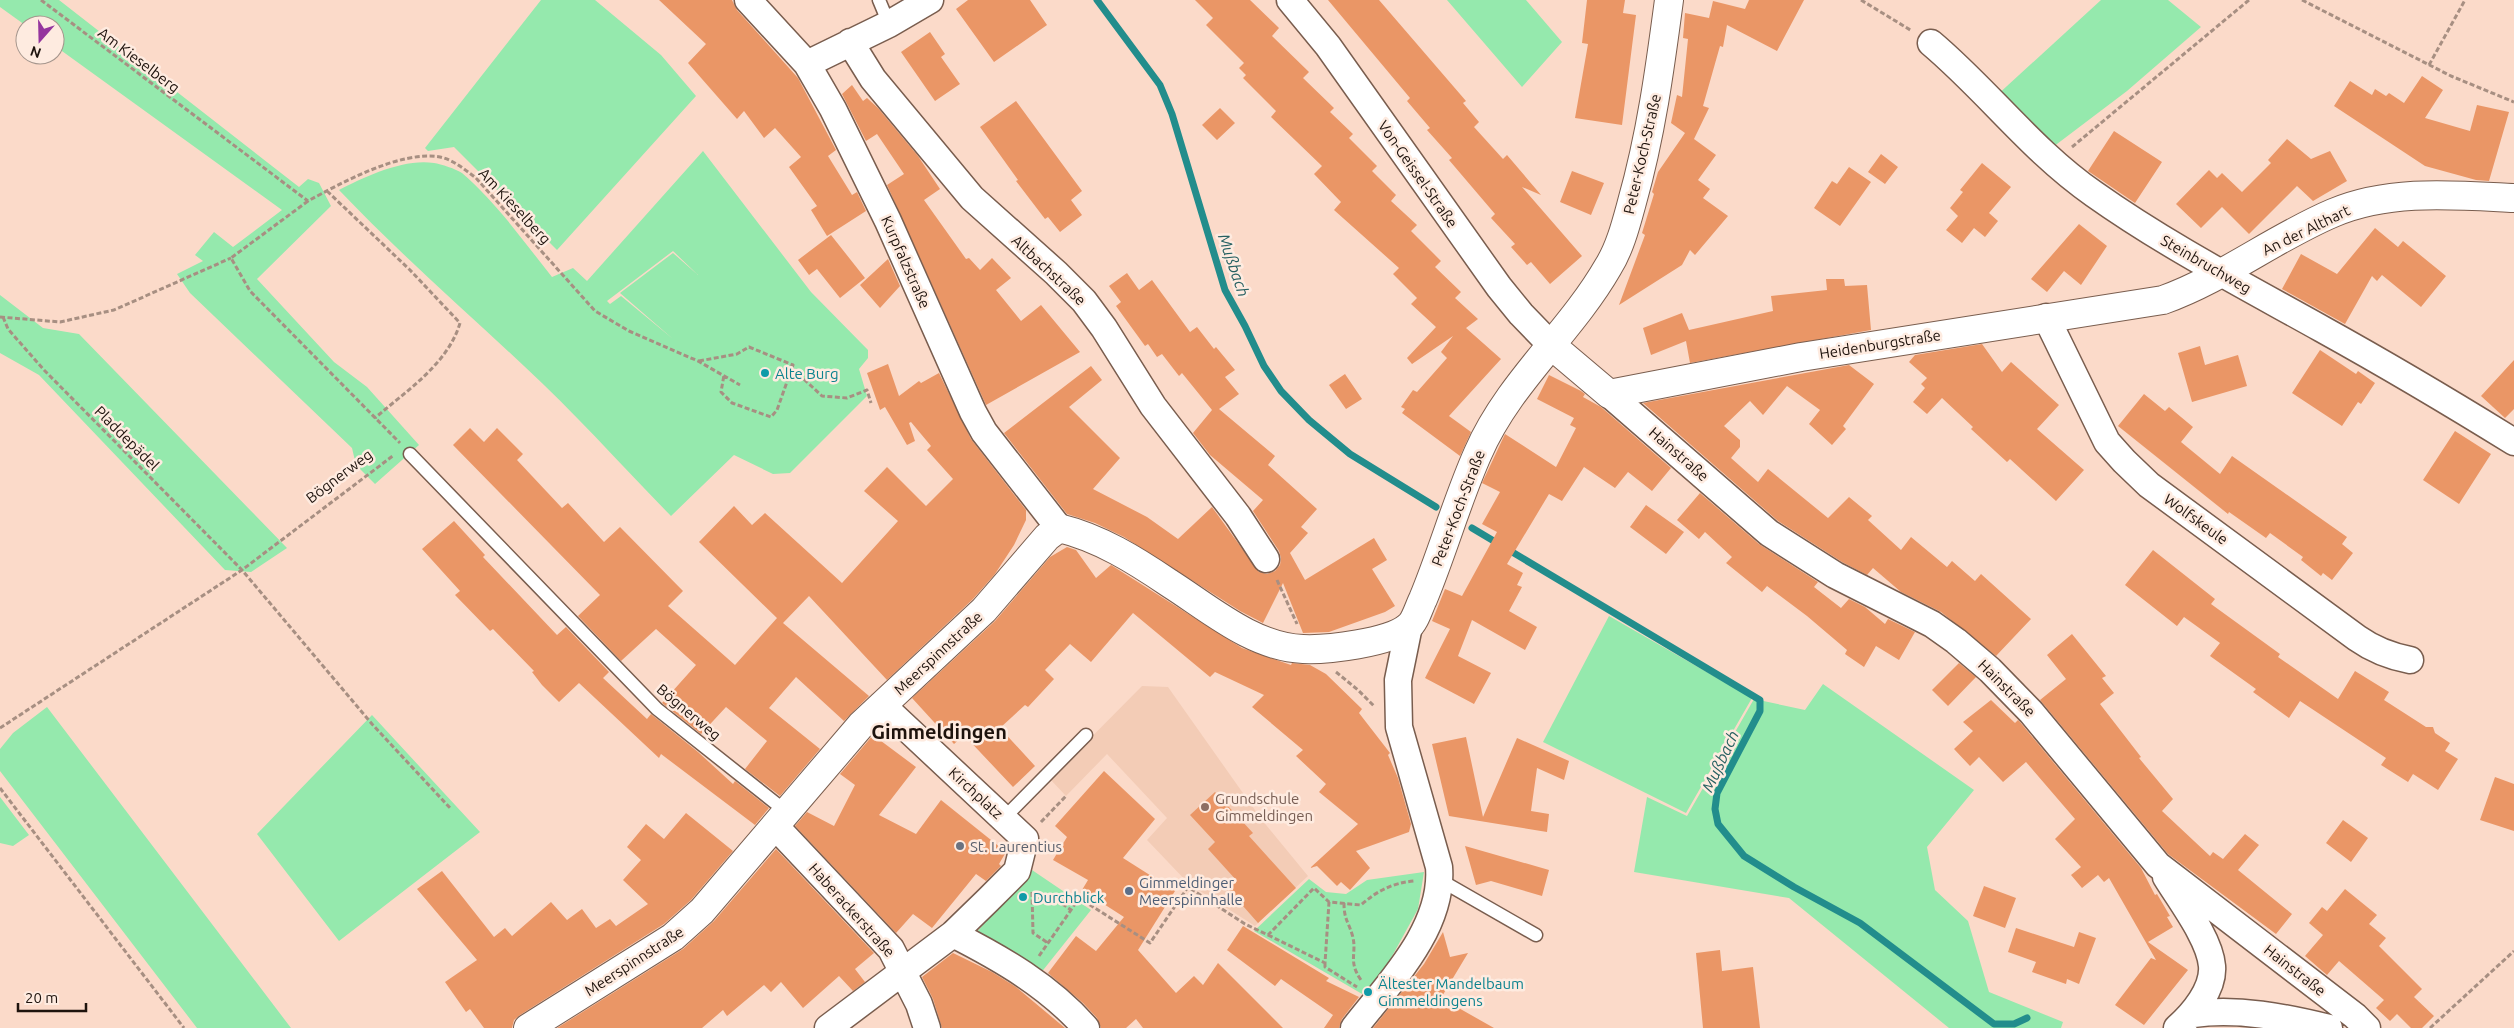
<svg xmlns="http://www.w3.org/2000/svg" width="2514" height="1028" font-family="Ubuntu,sans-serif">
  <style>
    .built { fill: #f3ccb6 }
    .green { fill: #95e9ad; fill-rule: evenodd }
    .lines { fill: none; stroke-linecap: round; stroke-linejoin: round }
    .stream { stroke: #228d8c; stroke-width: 7 }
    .building { fill: #ea9666 }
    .service-casing { stroke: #795d4e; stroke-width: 15 }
    .minor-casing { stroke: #795d4e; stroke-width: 29 }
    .tertiary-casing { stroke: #795d4e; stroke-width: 30 }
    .path { stroke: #a78f82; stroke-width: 3; stroke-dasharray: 5 2.5; stroke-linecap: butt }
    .service { stroke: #fff; stroke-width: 12 }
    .minor { stroke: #fff; stroke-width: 26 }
    .tertiary { stroke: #fff; stroke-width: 28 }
    .culture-dot { fill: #0f9aa8; stroke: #feebe0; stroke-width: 2 }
    .education-dot { fill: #8d6e63; stroke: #feebe0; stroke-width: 2 }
    .worship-dot { fill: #6b7280; stroke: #feebe0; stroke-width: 2 }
    .service-dot { fill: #5c6f8a; stroke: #feebe0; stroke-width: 2 }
    .labels { text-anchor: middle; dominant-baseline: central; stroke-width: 5; stroke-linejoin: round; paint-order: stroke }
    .street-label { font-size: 15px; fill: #1e130d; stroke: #feebe0 }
    .culture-label { font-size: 15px; fill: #0d838f; stroke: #feebe0; text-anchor: start }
    .education-label { font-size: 15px; fill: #785e54; stroke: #feebe0; text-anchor: start }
    .worship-label { font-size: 15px; fill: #5b616d; stroke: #feebe0; text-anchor: start }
    .service-label { font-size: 15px; fill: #4e5e75; stroke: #feebe0; text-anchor: start }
    .water-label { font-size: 16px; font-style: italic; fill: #266061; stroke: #feebe0 }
    .district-label { font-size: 20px; font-weight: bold; fill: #1e130d; stroke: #feebe0 }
  </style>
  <rect width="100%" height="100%" fill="#fbdac9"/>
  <!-- built -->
  <path class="built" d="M1142,686L1168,687L1262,820L1308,876L1255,926L1189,884L1147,840L1167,818L1107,754L1066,796L1050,779Z"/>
  <!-- green -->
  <path class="green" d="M0,0H59L299,187L308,179L319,183L331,206L257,279L334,362L367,387L419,445L375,484L356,465L352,448L190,293L177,274L203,261L195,255L214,232L233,247L282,210L55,46V25H25L0,7Z
    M541,0H595L661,55L696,96L557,250L454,147L428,151L425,148Z
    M1447,0H1526L1562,42L1522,87Z
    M2101,0H2168L2201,27L2127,91L2053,147L1995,97Z
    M703,151L811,292L868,350V358L859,369L867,396L790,473L773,474L734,455L671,516C622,466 575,413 524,366C462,308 398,252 339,190C364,177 404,158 434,163C441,164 456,169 462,173C497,203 524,242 552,277L573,268L587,281ZM673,251L698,275L673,253L620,293L673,339L621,296L610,304L607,301Z
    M0,295L43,328L79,334L287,548L251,572L225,570L39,375L0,353Z
    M1609,616L1752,698L1686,813L1543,742Z
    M1823,684L1974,790L1927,847L1935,890L1968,921L1989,992L2063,1022L2061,1028H1949L1789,898L1634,872L1647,797L1687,816L1754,699L1805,710Z
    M47,707L291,1028H197L0,771V749L13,733Z
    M372,715L480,832L339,941L257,834Z
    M0,797L29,835L13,846L0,843Z
    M1032,870L1091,910L1040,974L975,934Z
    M1424,872L1418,909L1369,998L1254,931L1309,879L1326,892L1346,894L1367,880Z"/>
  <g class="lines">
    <!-- stream -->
    <path class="stream" d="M1097,0L1160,85L1172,114L1225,290L1245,326L1264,366L1281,391L1309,420L1350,454L1436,507
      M1472,528L1760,700V711L1717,793L1715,809L1718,824L1744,856L1794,887L1860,923L1994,1024H2014L2027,1018"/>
  </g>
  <!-- building -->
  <path class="building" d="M659,0H732L737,10L798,78L836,150L828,156L852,195L857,192L866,211L827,236L811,210L817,206L789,167L801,157L775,128L764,138L744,111L737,119L688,63L706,44Z
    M968,0H1030L1047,25L994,62L956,9Z
    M1195,0H1250L1279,28L1272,36L1309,72L1303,78L1334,108L1330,112L1353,134L1349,138L1377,166L1372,171L1396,195L1391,201L1417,225L1411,231L1441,261L1435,267L1461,292L1455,298L1478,319L1466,328L1501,359L1449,416L1471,432L1460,456L1402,413L1405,409L1401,407L1413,390L1417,392L1447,358L1441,352L1453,336L1412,364L1407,358L1436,327L1411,304L1417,298L1393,274L1399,268L1334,210L1341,202L1314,174L1322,166L1271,117L1276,111L1243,78L1246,75L1239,68L1244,63L1206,25L1213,18Z
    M1328,0H1379L1466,101L1463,103L1479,122L1474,127L1503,159L1507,155L1541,195L1522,187L1582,256L1550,284L1531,262L1527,265L1511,247L1515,244L1491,218L1495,214L1449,160L1452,158L1427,130L1430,128L1407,101L1410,98Z
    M1587,0H1625L1623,13L1636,15L1622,125L1575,118L1588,44L1582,43Z
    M1749,0H1804L1777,51L1727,25L1723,47L1720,46L1703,106L1709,108L1694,139L1716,155L1698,180L1710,189L1703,198L1728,216L1695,255L1690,250L1682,265L1619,305L1645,235L1642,233L1654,194L1652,192L1658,172L1685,133L1671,123L1677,95L1682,97L1688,39L1683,38L1685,13L1709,18L1713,1L1745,9Z
    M930,32L945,54L941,57L960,84L935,101L901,52Z
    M2422,76L2443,90L2425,118L2470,131L2477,105L2509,112L2489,181L2476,180L2425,166L2334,106L2350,81L2372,95L2375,89L2386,96L2389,93L2404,103Z
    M852,85L863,101L867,98L878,108L918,156L940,189L924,200L966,259L969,258L980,270L992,258L1011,278L996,290L1021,321L1041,305L1080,352L986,405L887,185L904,174L877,134L866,141L842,94Z
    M1016,101L1082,191L1071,200L1082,215L1060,232L1048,217L1045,219L1016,181L1018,180L980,127Z
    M1220,108L1235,123L1217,140L1202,125Z
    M2114,131L2162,162L2135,203L2088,171Z
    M2287,139L2311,159L2330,151L2347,181L2313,201L2297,186L2249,234L2222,207L2201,228L2176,204L2209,170L2217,178L2222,173L2242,192L2271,163L2268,160Z
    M1881,154L1898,167L1885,184L1868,172Z
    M1982,163L2011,187L1989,213L1998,221L1985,237L1974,228L1962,243L1946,230L1958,216L1950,208L1963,192L1960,190Z
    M1849,167L1871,182L1840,226L1814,208L1832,181L1837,184Z
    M1572,171L1604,183L1591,215L1560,202Z
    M2079,224L2107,246L2081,285L2064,271L2047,292L2031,279Z
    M2375,228L2398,247L2403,241L2446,276L2421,307L2382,275L2377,281L2372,276L2345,324L2282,289L2301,254L2337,274Z
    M831,235L865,278L840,298L817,269L809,275L798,260Z
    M888,259L900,286L880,308L860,285Z
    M1127,273L1139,290L1152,280L1190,332L1197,327L1214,349L1216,347L1235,370L1225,377L1239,394L1219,409L1275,456L1268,465L1317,509L1301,527L1308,533L1290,553L1305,580L1374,538L1387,560L1372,569L1395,606L1385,612L1329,632L1303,633L1283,583L1263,623L1240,611L1124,537L1095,523L1067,514L1004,433L1091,366L1102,380L1069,407L1120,458L1093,489L1147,517L1178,539L1212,507L1259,572L1267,574L1275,571L1280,565L1281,558L1279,551L1253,511L1263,500L1210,455L1193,433L1212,410L1182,373L1179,376L1162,354L1157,357L1148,344L1145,346L1116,306L1121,302L1109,286Z
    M1826,279H1844L1845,286L1867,285L1871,330L1690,363L1686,341L1651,355L1643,328L1682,313L1689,330L1773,311L1771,296L1827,290Z
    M1982,344L2002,372L2011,362L2059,405L2037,429L2084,470L2056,501L2010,459L2007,462L1971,429L1973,427L1942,398L1927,414L1913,402L1925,388L1921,384L1927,378L1909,362L1915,355Z
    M2200,346L2205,365L2238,355L2247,386L2192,402L2178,353Z
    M2320,350L2356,374L2358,371L2375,383L2361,404L2358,402L2342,426L2292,393Z
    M2514,360V409L2505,418L2481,396Z
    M888,364L899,396L919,381L921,383L939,373L971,439L1026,510V520L1014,545L995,574L973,599L887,680L809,596L783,623L869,696L844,721L796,677L769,708L820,749L780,796L745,769L767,741L726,707L701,734L662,703L696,665L656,629L621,661L578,616L600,595L453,445L470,428L484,442L497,428L523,454L517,460L562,508L568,503L604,542L620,527L683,591L668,606L735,665L777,618L779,620L699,542L734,506L752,525L765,513L842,583L898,521L864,491L887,467L926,506L953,479L927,450L931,446L911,422L909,423L915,441L907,445L885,407L880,410L867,373Z
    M1849,365L1874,384L1843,426L1846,429L1832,445L1809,424L1820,410L1787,386L1763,415L1750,401L1724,426L1740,440V447L1731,458L1758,482L1768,469L1828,518L1849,497L1872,516L1868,520L1901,550L1911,537L1947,567L1952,561L1975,581L1981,574L2031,619L1996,656L1941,612L1901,592L1873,568L1867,575L1842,562L1778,521L1643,403Z
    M1345,374L1362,399L1346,409L1329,385Z
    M1549,375L1581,391L1585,394L1583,397L1601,407L1671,468L1652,491L1628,472L1615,488L1584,467L1562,501L1549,494L1507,564L1523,573L1517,585L1522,587L1509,611L1537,627L1525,650L1472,620L1458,656L1491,673L1474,704L1425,678L1450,629L1432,621L1445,589L1462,596L1497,532L1482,524L1500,492L1482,483L1505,434L1556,467L1576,428L1570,425L1574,418L1537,399Z
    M2144,394L2165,411L2169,407L2193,427L2181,442L2220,474L2232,456L2347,537L2342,544L2353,553L2332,580L2323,573L2321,576L2301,560L2303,557L2270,533L2266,538L2229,512L2228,514L2118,426Z
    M2455,431L2491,454L2459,504L2423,480Z
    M1700,493L1759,544L1818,582L1814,587L1841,608L1849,599L1865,607L1885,624L1888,619L1915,632L1899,660L1876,646L1864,667L1845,654L1847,650L1807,616L1767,586L1762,592L1726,563L1732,557L1705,532L1699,539L1677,520Z
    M1646,505L1684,532L1666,554L1630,527Z
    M454,521L485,555L483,557L557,635L566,627L609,672L603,678L647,719L651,714L698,752L733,784L735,781L769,808L755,825L661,754L659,758L579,683L559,702L542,685L532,672L534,671L493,629L490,631L455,595L460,591L422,549Z
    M1067,547L1076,550L1096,578L1111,565L1242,648L1291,665L1292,663L1310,665L1326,674L1362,709L1359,713L1390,753L1388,755L1398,778L1411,824L1409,832L1356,851L1370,868L1350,890L1341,882L1337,886L1317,866L1310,868L1358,824L1319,792L1326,784L1296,756L1303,750L1252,707L1264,695L1215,672L1210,677L1133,613L1091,662L1070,644L1045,670L1054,679L1028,707L1025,705L1000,728L1035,766L1013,787L964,735L954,744L912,698L995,621L1050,557Z
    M2153,550L2215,599L2211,604L2280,654L2278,657L2338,699L2355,671L2389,692L2384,700L2426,727H2433L2435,733L2450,743L2445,751L2458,759L2438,790L2413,774L2408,782L2381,765L2386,758L2300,701L2289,718L2253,692L2256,689L2210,656L2220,643L2184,617L2177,626L2125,585Z
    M2072,634L2106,676L2102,678L2114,693L2100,704L2141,757L2139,758L2173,799L2162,811L2210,856L2213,852L2223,859L2245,834L2259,845L2238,870L2292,914L2276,934L2168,854L2040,700L2066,679L2047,655Z
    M1959,663L1976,677L1948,706L1932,690Z
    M1991,700L2015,723L2018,720L2020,722L2141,868L2155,895L2157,894L2170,916L2167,917L2173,927L2148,942L2188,970L2144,1025L2115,1005L2151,958L2156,960L2109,878L2104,882L2098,875L2082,888L2071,875L2081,867L2055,839L2075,819L2026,762L2003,782L1979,757L1970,766L1954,749L1973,731L1963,722Z
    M873,735L916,767L879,815L916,834L941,800L1006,852L999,864L1001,866L986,881L976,874L932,928L913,914L896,933L795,826L807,812L834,826L855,785L840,774Z
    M1466,737L1483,817L1517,738L1569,761L1564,780L1537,768L1531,811L1549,814L1547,832L1449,816L1432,744Z
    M1104,771L1155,819L1123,858L1175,891L1138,950L1176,993L1194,976L1203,985L1218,963L1283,1028H1143L1136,1019L1126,1028H1101L1097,1018L1083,1003L1048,973L1076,936L1096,951L1124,917L1082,890L1088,880L1053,860L1067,837L1055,826Z
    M2495,777L2514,784V831L2480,820Z
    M1215,792L1253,833L1249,836L1296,888L1258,923L1228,889L1237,881L1208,849L1215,842L1190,815Z
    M686,813L733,851L691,900L664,924L520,1015L514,1020L512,1028H484L470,1009L466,1012L445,982L477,960L417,889L442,871L494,937L505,928L512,936L551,902L567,920L582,909L596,928L610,919L616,926L648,904L623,880L641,860L627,847L646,824L664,839Z
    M2343,820L2368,838L2351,862L2326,843Z
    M1465,846L1549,870L1542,896L1491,881L1476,885Z
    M776,849L874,953L855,969L865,982L853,991L839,976L803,1008L781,982L771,992L764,985L727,1016L723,1010L702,1028H557L683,949L714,921Z
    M1984,886L2016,898L2005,928L1973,916Z
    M2345,889L2377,915L2369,924L2386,938L2379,946L2422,989L2414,997L2434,1016L2422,1028H2411L2397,1014L2390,1021L2376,1008L2384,1000L2339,961L2327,975L2305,956L2323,935L2309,923L2322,907L2327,911Z
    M1243,926L1329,978L1326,981L1359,997L1342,1019L1339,1028H1324L1333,1015L1281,979L1275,986L1227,950Z
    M2016,928L2074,947L2079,932L2096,938L2079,984L2067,979L2066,984L2032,972L2036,962L2008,952Z
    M1443,932L1450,957L1468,953L1441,998L1494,1028H1373L1424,964Z
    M1720,950L1722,971L1753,967L1760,1028H1703L1696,953Z
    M953,953L992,972L1016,987L1065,1028H942L933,999L922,977Z"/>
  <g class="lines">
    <defs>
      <path id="service" d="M879,0L889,24
        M410,454L657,709L788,813
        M1003,819L1086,735
        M1440,880L1536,935"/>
      <path id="minor" d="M748,0L807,64L833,109L888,221L973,412L984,432L1059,528
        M1290,0L1328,46L1499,287L1521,314L1551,345
        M850,42L873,79L972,198L1056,273L1084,301L1104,328L1153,406L1238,516L1266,559
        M1931,43C1988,91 2032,151 2094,194C2166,245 2245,286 2322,329C2387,365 2451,403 2514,442
        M807,64L889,24L930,0
        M2046,317L2107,442L2124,461L2149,485L2357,638C2374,650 2389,656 2410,660
        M1609,394L1769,533L1835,575L1932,624L1956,641L1990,670L2031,712L2158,865L2355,1016L2367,1028
        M776,827L891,949L919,1004L927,1028
        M2166,877C2180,900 2210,939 2212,966C2214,989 2193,1014 2177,1028
        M953,934C1002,959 1049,986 1086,1028
        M2193,1014C2239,1008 2284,1017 2329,1028
        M828,1028L953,934L988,900L1017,871L1025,839L882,705
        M1354,1028C1389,983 1444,928 1439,867L1399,727L1398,680L1409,626"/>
      <path id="tertiary" d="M1551,345L1609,394L1801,357L2163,300C2224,278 2274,238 2333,213C2389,189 2454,195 2514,198
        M528,1028L673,937L702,911L861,725L984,610L1047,537L1059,528C1100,538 1135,560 1169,583C1210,609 1253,647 1303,649C1327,650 1389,643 1408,627C1415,622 1419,607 1423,599C1443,551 1457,500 1478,453C1509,382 1570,333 1608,267C1620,248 1626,224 1632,202C1651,135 1660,68 1669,0"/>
    </defs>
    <!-- service casing -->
    <use href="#service" class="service-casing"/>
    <!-- minor casing -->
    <use href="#minor" class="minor-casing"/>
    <!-- tertiary casing -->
    <use href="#tertiary" class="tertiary-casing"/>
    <!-- path -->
    <path class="path" d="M41,0L308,201C341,183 401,150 440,157C454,160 465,170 476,178L595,311L629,331L698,361L740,385
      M1861,0L1912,31
      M2302,0L2451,76L2514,102
      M2429,65L2465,0
      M2072,147L2249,0
      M327,191L410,270L460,323C448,364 406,391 375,418
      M308,201L231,258L250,291L400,443
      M0,317L60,322L114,310L231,258
      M3,317L8,329L44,370L242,570L372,724L451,809
      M699,361L737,354L749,347L793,365L777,410L771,417L732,403L721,392L724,375
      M793,369L822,396L847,398L867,390L871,403
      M1277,580L1297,624
      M1336,672L1358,690L1374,706
      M0,728L242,570L394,455
      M0,788L184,1028
      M1041,822L1066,796
      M1032,892L1033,933L1048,943
      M1050,895L1071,910L1079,898L1150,943L1188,887L1245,924L1268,935L1314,888L1329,902L1361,905C1377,891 1392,883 1414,881
      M1344,903C1344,919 1348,921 1352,934C1358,953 1347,960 1361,980
      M1268,935L1325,963L1329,902
      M1039,956L1071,910
      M1325,963V967L1357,987
      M2430,1028L2514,951"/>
    <!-- service -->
    <use href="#service" class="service"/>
    <!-- minor -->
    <use href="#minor" class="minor"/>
    <!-- tertiary -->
    <use href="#tertiary" class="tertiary"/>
  </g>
  <!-- markers -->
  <g class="culture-dot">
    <circle cx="765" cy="373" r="5"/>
    <circle cx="1023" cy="897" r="5"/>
    <circle cx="1368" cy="992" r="5"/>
  </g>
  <circle class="education-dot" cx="1205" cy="807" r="5"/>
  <circle class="worship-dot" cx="960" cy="846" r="5"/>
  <circle class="service-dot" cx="1129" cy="891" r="5"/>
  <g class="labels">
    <!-- street labels -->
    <g class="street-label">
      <text transform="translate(139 60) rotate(37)">Am Kieselberg</text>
      <text transform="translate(1642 154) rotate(-77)">Peter-Koch-Straße</text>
      <text transform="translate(1418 174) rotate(55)">Von-Geissel-Straße</text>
      <text transform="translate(515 206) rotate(47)">Am Kieselberg</text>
      <text transform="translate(2306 230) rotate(-26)">An der Althart</text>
      <text transform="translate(906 262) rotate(66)">Kurpfalzstraße</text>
      <text transform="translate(2206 264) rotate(30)">Steinbruchweg</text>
      <text transform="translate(1049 270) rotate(43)">Altbachstraße</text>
      <text transform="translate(1880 344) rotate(-9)">Heidenburgstraße</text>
      <text transform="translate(127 438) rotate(45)">Pladdepädel</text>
      <text transform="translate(1679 454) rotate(41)">Hainstraße</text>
      <text transform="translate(339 476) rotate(-37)">Bögnerweg</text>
      <text transform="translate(1458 508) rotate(-69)">Peter-Koch-Straße</text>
      <text transform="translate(2196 519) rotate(36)">Wolfskeule</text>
      <text transform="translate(938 653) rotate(-43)">Meerspinnstraße</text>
      <text transform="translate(2007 688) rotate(45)">Hainstraße</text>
      <text transform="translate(689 712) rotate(40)">Bögnerweg</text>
      <text transform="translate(976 793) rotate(43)">Kirchplatz</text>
      <text transform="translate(852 910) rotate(48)">Haberackerstraße</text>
      <text transform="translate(634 961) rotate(-33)">Meerspinnstraße</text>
      <text transform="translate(2295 970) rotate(38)">Hainstraße</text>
    </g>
    <!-- culture labels -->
    <g class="culture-label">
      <text x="775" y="373">Alte Burg</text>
      <text x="1033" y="897">Durchblick</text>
      <text x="1378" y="983">Ältester Mandelbaum<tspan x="1378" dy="17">Gimmeldingens</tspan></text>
    </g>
    <!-- education labels -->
    <g class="education-label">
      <text x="1215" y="798">Grundschule<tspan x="1215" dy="17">Gimmeldingen</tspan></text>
    </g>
    <!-- worship labels -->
    <g class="worship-label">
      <text x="970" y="846">St. Laurentius</text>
    </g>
    <!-- service labels -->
    <g class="service-label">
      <text x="1139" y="882">Gimmeldinger<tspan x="1139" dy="17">Meerspinnhalle</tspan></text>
    </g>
    <!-- water labels -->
    <g class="water-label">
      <text transform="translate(1234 265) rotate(71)">Mußbach</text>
      <text transform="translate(1720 761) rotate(-65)">Mußbach</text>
    </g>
    <!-- district labels -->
    <g class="district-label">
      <text x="939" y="731">Gimmeldingen</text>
    </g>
  </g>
  <!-- north arrow -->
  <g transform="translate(40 40) rotate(200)"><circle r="24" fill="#feebe0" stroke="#a4958c"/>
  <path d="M0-4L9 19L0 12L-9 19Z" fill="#95359e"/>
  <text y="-8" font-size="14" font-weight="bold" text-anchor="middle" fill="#1e130d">N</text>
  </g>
  <!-- scale -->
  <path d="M18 1003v8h68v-8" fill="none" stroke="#1e130d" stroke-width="2.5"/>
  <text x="25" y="1003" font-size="15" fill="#1e130d" stroke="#feebe0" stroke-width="4" paint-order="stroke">20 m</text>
</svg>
